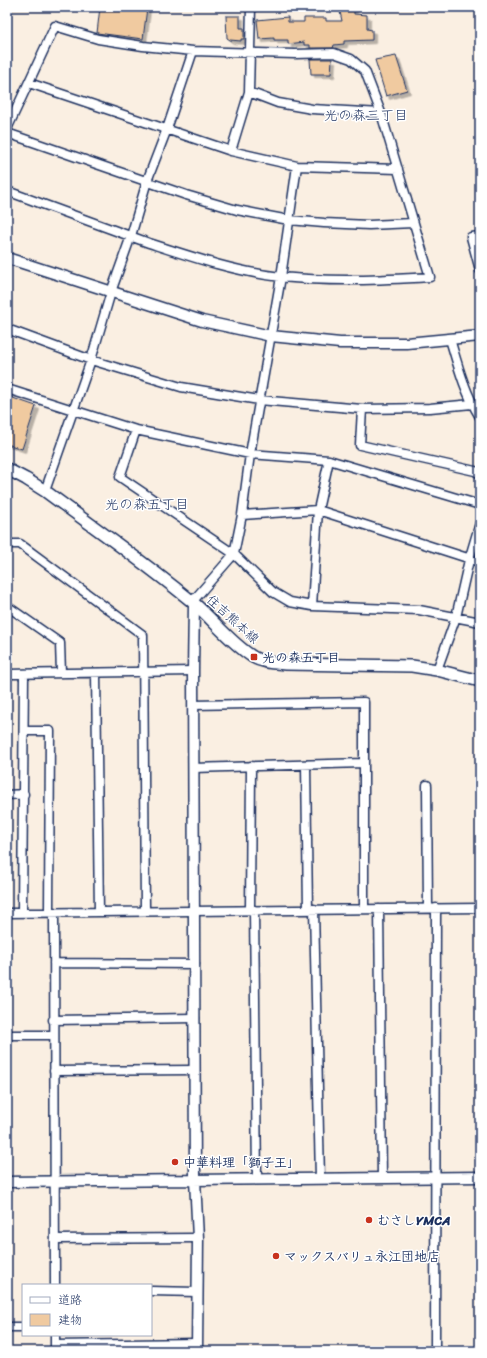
<svg xmlns="http://www.w3.org/2000/svg" width="487" height="1358" font-family="Sriracha,'Klee One',sans-serif">
  <style>
    .building { fill: #f0caa0; stroke: #1b2f5e; filter: url(#shadow) }
    .lines { fill: none; stroke-linecap: round; stroke-linejoin: round }
    .minor-casing { stroke: #1b2f5e; stroke-width: 11 }
    .tertiary-casing { stroke: #1b2f5e; stroke-width: 13 }
    .secondary-casing { stroke: #1b2f5e; stroke-width: 14 }
    .minor { stroke: #fff; stroke-width: 8 }
    .tertiary { stroke: #fff; stroke-width: 10 }
    .secondary { stroke: #fff; stroke-width: 11 }
    .poi-dot { fill: #c8321e; stroke: #fff; stroke-width: 1.5 }
    .labels { text-anchor: middle; dominant-baseline: central; stroke-width: 3; stroke-linejoin: round; paint-order: stroke }
    .street-label { font-size: 13px; fill: #1b2f5e; stroke: #fff }
    .poi-label { font-size: 13px; font-weight: bold; fill: #1b2f5e; stroke: #fff; text-anchor: start }
    .neighbourhood-label { font-size: 14px; fill: #1b2f5e; stroke: #fff }
  </style>
  <defs>
    <filter id="shadow"><feDropShadow dx="3.5" dy="3.5" stdDeviation="0" flood-color="#0004"/></filter>
  </defs>
  <rect width="100%" height="100%" fill="#faefe2"/>
  <filter id="ink" filterUnits="userSpaceOnUse"><feTurbulence type="fractalNoise" baseFrequency=".025" numOctaves="2"/><feDisplacementMap in="SourceGraphic" scale="8" xChannelSelector="R" yChannelSelector="G"/><feConvolveMatrix kernelMatrix="1 2 1 2 8 2 1 2 1" color-interpolation-filters="sRGB"/></filter>
  <g filter="url(#ink)">
    <!-- building -->
    <path class="building" d="M100,7L147,8L143,39L97,33Z
      M339,7H354V14L367,15V29L372,30V40L344,41V44L334,45L333,48H310V45H304V42L288,44V40H274V38L259,39L257,20L288,17V22H304V18H326V21H342Z
      M226,16H240V28H244V39H241V41L230,40L227,38Z
      M396,56L407,90L386,96L375,60Z
      M310,59H332L331,74H311Z
      M7,396L36,406L22,449L7,444Z"/>
    <g class="lines">
      <defs>
        <path id="minor" d="M29,83L231,151L297,166L398,169
          M249,92L278,103L312,109L381,113
          M7,129L55,26L98,39L143,46L193,51L295,54L334,53L351,59L365,71L381,113L430,277C380,280 331,282 281,277C236,272 192,257 149,243C102,226 54,208 7,191
          M7,133L186,195L237,210L289,220L324,223L369,225L413,223
          M231,151L249,92L251,7
          M480,236L471,237L480,270
          M7,329L91,360L181,387L259,400L362,409L430,408L472,404
          M450,339C458,366 465,393 480,417
          M7,389L136,430L250,454L329,460L480,505
          M362,409L360,445L475,471L480,474
          M136,430L120,477L234,554L273,592L290,602L312,606L419,610L480,622
          M45,491L91,360L111,292L131,236L147,181L167,129L193,51
          M242,515L318,510L480,562
          M7,544H20L143,635L145,911
          M192,602L234,554L242,515L250,454L281,277L297,166
          M7,606L60,643L61,673
          M312,606L318,510L329,460
          M437,670L456,617L469,560L480,523
          M96,673L99,912
          M7,674L193,671
          M193,705L364,702V909
          M24,731H50L49,912
          M306,765L308,910
          M193,768L364,763
          M427,785L428,908
          M7,795L24,794
          M314,909L320,1179
          M379,909L382,1178
          M250,910L251,766
          M254,910L257,1179
          M54,912L55,1285
          M7,913L480,908
          M22,913L24,674
          M54,963L195,964
          M53,1020L195,1018
          M7,1035H53
          M54,1071L195,1070
          M55,1239L198,1238
          M151,1291L197,1292
          M7,1327H23
          M55,1335V1351
          M55,1345L197,1343
          M435,1351L436,908"/>
        <path id="tertiary" d="M7,258L202,321L271,336L340,343H407L480,336
          M194,604L193,671L195,1180L198,1238L197,1351
          M7,1182L480,1177"/>
        <path id="secondary" d="M7,469L26,479L45,491C95,528 147,564 195,604C214,621 231,643 253,657C263,663 274,663 285,664L412,666L437,670L480,681"/>
      </defs>
      <!-- minor casing -->
      <use href="#minor" class="minor-casing"/>
      <!-- tertiary casing -->
      <use href="#tertiary" class="tertiary-casing"/>
      <!-- secondary casing -->
      <use href="#secondary" class="secondary-casing"/>
      <!-- minor -->
      <use href="#minor" class="minor"/>
      <!-- tertiary -->
      <use href="#tertiary" class="tertiary"/>
      <!-- secondary -->
      <use href="#secondary" class="secondary"/>
    </g>
  </g>
  <!-- markers -->
  <g class="poi-dot">
    <rect x="250" y="653" width="8" height="8" rx="2"/>
    <circle cx="175" cy="1162" r="4"/>
    <circle cx="369" cy="1220" r="4"/>
    <circle cx="276" cy="1256" r="4"/>
  </g>
  <g class="labels">
    <!-- street labels -->
    <g class="street-label">
      <text transform="translate(233 619) rotate(42)">住吉熊本線</text>
    </g>
    <!-- poi labels -->
    <g class="poi-label">
      <text x="262" y="657">光の森五丁目</text>
      <text x="183" y="1162">中華料理「獅子王」</text>
      <text x="377" y="1220">むさしYMCA</text>
      <text x="284" y="1256">マックスバリュ永江団地店</text>
    </g>
    <!-- neighbourhood labels -->
    <g class="neighbourhood-label">
      <text x="366" y="115">光の森三丁目</text>
      <text x="147" y="504">光の森五丁目</text>
    </g>
  </g>
  <!-- margin -->
  <rect width="487" height="1358" fill="none" stroke="#fff" stroke-width="24"/>
  <rect x="12" y="12" width="463" height="1334" fill="none" stroke="#1b2f5e" stroke-width="1.5" filter="url(#ink)"/>
  <!-- legend -->
  <rect x="22" y="1284" width="130" height="52" fill="#ffffff" stroke="#a4acbf"/>
  <rect x="30" y="1297" width="20" height="6" fill="#ffffff" stroke="#a4acbf"/>
  <text x="58" y="1304" font-size="12" fill="#1b2f5e">道路</text>
  <rect x="30" y="1314" width="20" height="12" fill="#f0caa0" stroke="#a4acbf"/>
  <text x="58" y="1324" font-size="12" fill="#1b2f5e">建物</text>
</svg>
